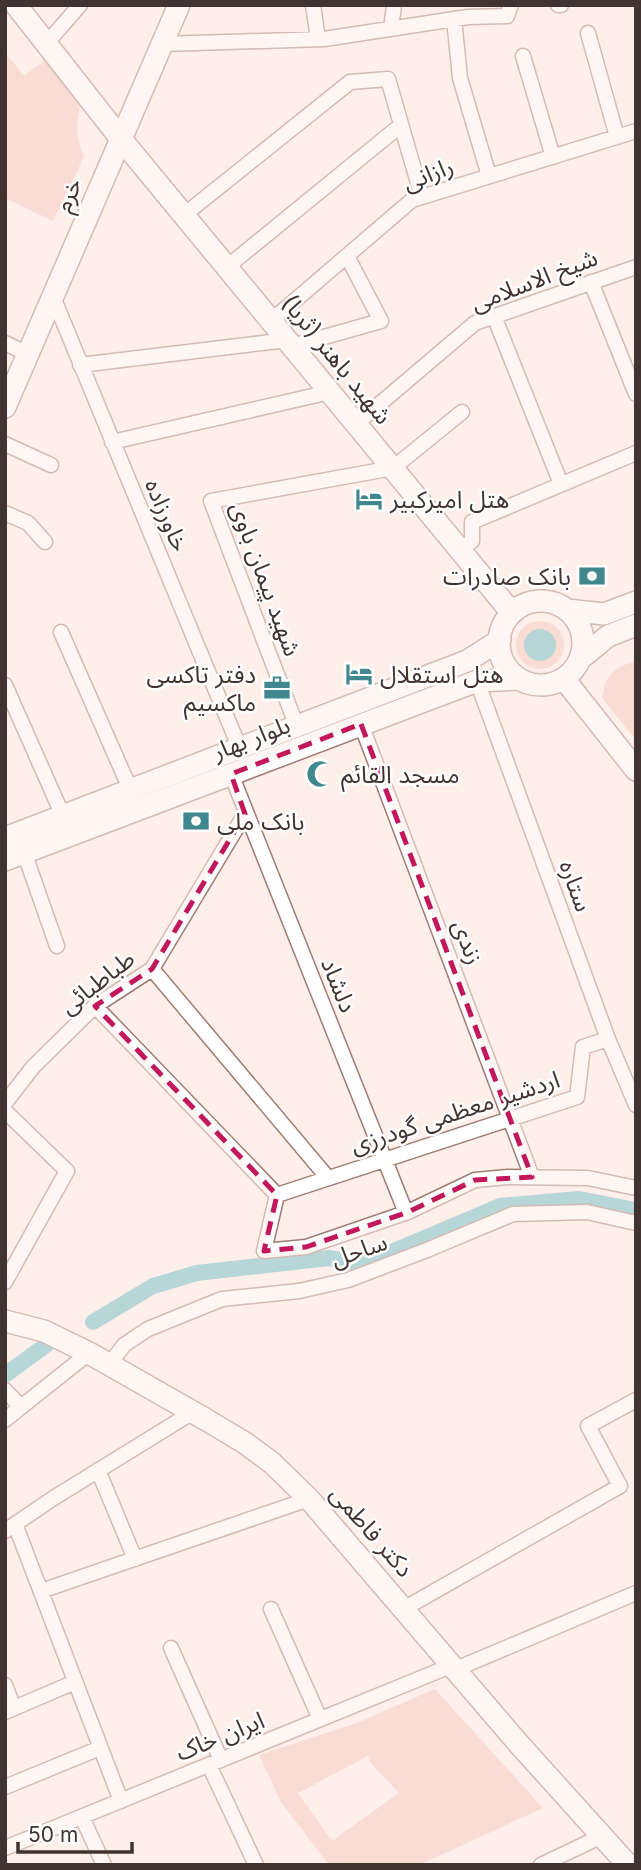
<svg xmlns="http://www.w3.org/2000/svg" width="641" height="1870" font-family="Inter,'Noto Sans Arabic',sans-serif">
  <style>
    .green { fill: #f4c6ba; fill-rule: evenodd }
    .water { fill: #61b8c3 }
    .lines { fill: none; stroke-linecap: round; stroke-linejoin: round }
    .canal { stroke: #61b8c3; stroke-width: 16 }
    .street-casing { stroke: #9f7d74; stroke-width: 17 }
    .secondary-casing { stroke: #9f7d74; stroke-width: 24 }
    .street { stroke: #fff; stroke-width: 14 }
    .secondary { stroke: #fff; stroke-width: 21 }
    .marked { fill: none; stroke: #c2185b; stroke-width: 5; stroke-dasharray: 14 9; stroke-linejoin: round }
    .labels { text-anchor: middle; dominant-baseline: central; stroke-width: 5; stroke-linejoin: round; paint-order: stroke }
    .street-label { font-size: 24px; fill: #41332f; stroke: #fff }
    .poi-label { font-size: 24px; fill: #41332f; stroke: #fff; text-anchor: start }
  </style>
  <rect width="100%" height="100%" fill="#feefea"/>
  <!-- green -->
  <path class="green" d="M5,52L24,76L45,60L80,106C76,128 76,136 84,157L53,221L5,198Z
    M516 645a24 24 0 1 1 48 0a24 24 0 1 1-48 0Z
    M636,660V740L602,698C607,672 612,670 636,660Z
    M435,1689L543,1808L419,1865H371L370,1863L366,1865H329L281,1802L259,1755L357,1723ZM368,1756L371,1763L399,1793L332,1841L298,1793Z"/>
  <!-- water -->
  <path class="water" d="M524 645a16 16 0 1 1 32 0a16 16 0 1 1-32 0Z"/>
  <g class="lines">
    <!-- canal -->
    <path class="canal" d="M93,1322L153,1286L197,1273L329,1258L363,1264L500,1206L579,1199L636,1210
      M5,1375L46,1345"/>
    <defs>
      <path id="street" d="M313,5L318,39
        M558,5H561
        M454,19L460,78L489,176
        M391,29L394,5
        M588,33L617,137
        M46,44L80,5
        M162,44L324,39L468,17L507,16L511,5
        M523,56L553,157
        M184,215L350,82L388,79L422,197
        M227,267L401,125
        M591,282L636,394
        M53,297L240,749
        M494,316L561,484
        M271,321L412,200L636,131
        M5,343L28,354
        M292,346L381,321L347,256
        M80,365L287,340
        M356,424L475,323L636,267
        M112,442L330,392
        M5,444L51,465
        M5,513L28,523L45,542
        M461,549L472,541V522L636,453
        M61,632L131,791
        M477,681L608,1039L636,1105
        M5,685L63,816
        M361,724L532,1177
        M297,727L211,501L393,468L462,412
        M231,774L406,1213
        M24,852L57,946
        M152,969L328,1178
        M95,1006L277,1195
        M5,1103L33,1067L95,1006L152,969L245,814
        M5,1111L67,1171L5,1282
        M277,1195L264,1251L306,1247L408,1212L475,1180L508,1177L588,1178L636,1188
        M277,1195L577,1097L583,1047L608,1039
        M109,1365L124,1345L148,1329L222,1299L299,1291L348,1280L427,1250L513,1214L587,1212L636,1223
        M5,1390L21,1407L89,1353
        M5,1420L21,1407
        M98,1470L135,1559
        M15,1524L121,1801
        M5,1531L52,1499L193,1412
        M41,1591L309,1499
        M405,1608L620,1486L588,1426L636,1400
        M271,1609L320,1719
        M171,1648L221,1760
        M456,1669L636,1593
        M5,1685L14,1708
        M5,1712L75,1682
        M209,1765L256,1865
        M5,1787L100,1748
        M82,1817L104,1865
        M5,1848L453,1665
        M541,1865L602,1836"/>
      <path id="secondary" d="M16,5L121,139L512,613
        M5,407L179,5
        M499 643a42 42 0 1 1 84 0a42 42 0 1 1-84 0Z
        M567,610L604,614L636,602
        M580,659L608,636L636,625
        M564,679L636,770
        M5,838L467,661L500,640
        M5,860L477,681L519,679
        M5,1321L44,1331L89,1353L205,1419L245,1443L272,1463L309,1499L518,1743L628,1865"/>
    </defs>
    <!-- street casing -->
    <use href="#street" class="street-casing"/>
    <!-- secondary casing -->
    <use href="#secondary" class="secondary-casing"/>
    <!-- street -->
    <use href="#street" class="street"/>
    <!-- secondary -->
    <use href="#secondary" class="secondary"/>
  </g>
  <!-- marked area -->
  <path d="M0 0H641V1870H0ZM361,724L532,1177L475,1180L408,1212L306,1247L264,1251L277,1195L95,1006L152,969L245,814L231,774Z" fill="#feefea" fill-opacity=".55" fill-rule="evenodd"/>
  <path class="marked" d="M361,724L532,1177L475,1180L408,1212L306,1247L264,1251L277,1195L95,1006L152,969L245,814L231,774Z"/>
  <!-- icons -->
  <defs>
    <symbol id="hotel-bare" viewBox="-9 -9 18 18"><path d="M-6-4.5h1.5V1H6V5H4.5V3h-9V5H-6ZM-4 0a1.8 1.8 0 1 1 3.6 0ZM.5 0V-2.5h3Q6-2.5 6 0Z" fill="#40878f" stroke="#fff" stroke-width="2.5" paint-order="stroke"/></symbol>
    <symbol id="bank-bare" viewBox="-9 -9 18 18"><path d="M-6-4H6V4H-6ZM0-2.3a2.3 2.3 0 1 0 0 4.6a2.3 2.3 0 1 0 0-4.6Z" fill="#40878f" stroke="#fff" stroke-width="2.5" paint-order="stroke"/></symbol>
    <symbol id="office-bare" viewBox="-9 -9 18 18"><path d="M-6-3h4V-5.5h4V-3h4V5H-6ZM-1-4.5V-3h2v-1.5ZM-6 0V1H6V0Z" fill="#40878f" stroke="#fff" stroke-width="2.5" paint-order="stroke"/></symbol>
    <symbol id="mosque-bare" viewBox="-9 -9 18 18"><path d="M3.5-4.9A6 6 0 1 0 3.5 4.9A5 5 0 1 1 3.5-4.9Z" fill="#40878f" stroke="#fff" stroke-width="2.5" paint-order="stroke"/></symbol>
  </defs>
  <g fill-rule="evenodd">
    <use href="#hotel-bare" x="350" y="480" width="38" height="38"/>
    <use href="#bank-bare" x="573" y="557" width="38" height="38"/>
    <use href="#hotel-bare" x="340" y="655" width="38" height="38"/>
    <use href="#office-bare" x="258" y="669" width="38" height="38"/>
    <use href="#mosque-bare" x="301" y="755" width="38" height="38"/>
    <use href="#bank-bare" x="177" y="802" width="38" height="38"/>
  </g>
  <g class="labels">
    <!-- street labels -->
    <g class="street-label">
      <text transform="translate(428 174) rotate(-21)">رازانی</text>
      <text transform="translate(68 195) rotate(-67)">خرم</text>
      <text transform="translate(534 280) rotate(-21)">شیخ الاسلامی</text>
      <text transform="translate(337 359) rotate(51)">شهید باهنر (ثریا)</text>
      <text transform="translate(167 515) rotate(67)">خاورزاده</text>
      <text transform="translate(266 579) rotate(70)">شهید پیمان باوی</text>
      <text transform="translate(251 738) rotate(-21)">بلوار بهار</text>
      <text transform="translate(576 886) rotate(70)">ستاره</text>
      <text transform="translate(468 942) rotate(69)">زندی</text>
      <text transform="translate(97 982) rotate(-38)">طباطبائی</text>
      <text transform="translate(339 985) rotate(68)">دلشاد</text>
      <text transform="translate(455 1112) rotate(-18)">اردشیر معظمی گودرزی</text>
      <text transform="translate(359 1250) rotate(-19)">ساحل</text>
      <text transform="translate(372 1531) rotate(49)">دکتر فاطمی</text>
      <text transform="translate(220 1736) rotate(-22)">ایران خاک</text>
    </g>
    <!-- poi labels -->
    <g class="poi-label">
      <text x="390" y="499">هتل امیرکبیر</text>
      <text x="571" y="576" text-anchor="end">بانک صادرات</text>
      <text x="256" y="674" text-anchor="end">دفتر تاکسی<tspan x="256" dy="28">ماکسیم</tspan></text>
      <text x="380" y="674">هتل استقلال</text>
      <text x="341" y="774">مسجد القائم</text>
      <text x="217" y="821">بانک ملی</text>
    </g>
  </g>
  <!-- border -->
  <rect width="641" height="1870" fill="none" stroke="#41332f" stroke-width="14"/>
  <!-- scale -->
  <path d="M18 1842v10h114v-10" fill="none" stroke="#41332f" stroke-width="3.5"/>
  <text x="28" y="1842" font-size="21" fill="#41332f" stroke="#ffffff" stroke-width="5" paint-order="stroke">50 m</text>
</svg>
